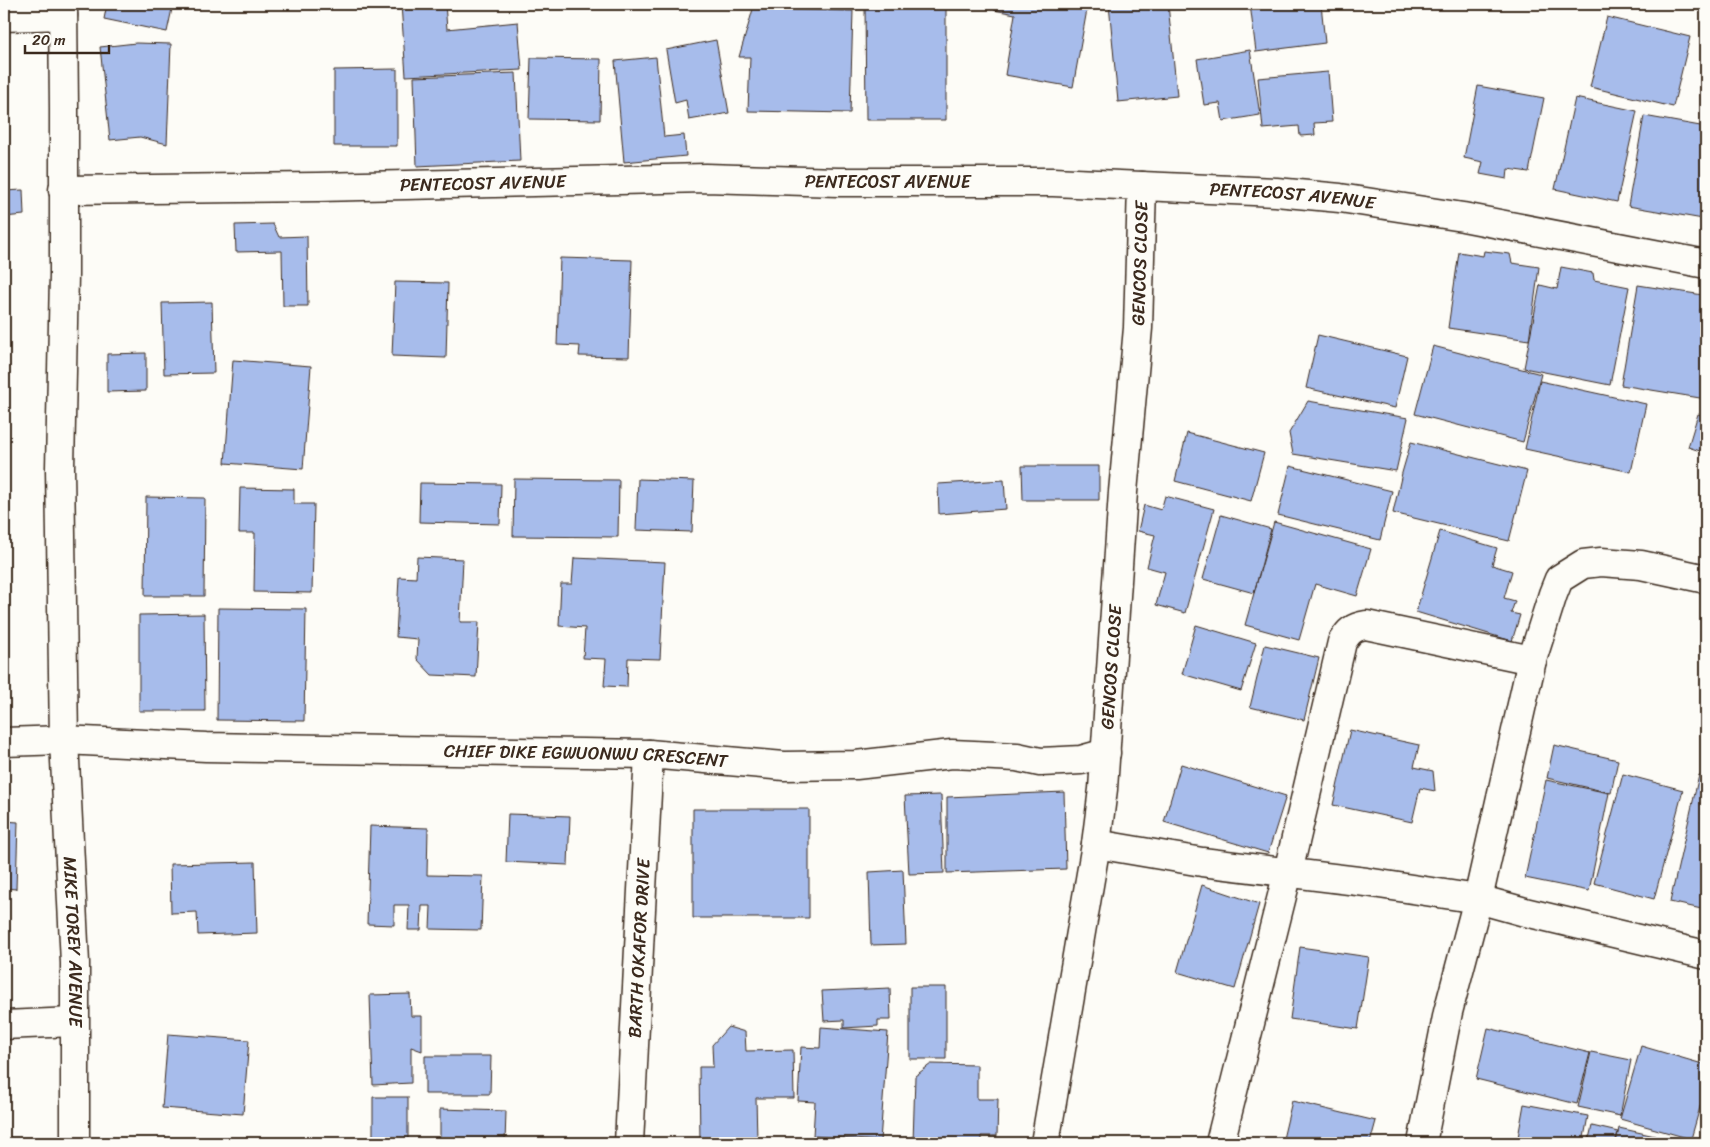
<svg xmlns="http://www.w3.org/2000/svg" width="1710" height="1147" font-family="Sriracha,sans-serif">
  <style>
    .building { fill: #a7bceb; stroke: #3b2a1e }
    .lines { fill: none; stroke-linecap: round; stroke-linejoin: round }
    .minor-casing { stroke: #3b2a1e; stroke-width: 31 }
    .major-casing { stroke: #3b2a1e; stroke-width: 31 }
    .minor { stroke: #fdfcf7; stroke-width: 28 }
    .major { stroke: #fdfcf7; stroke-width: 28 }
    .labels { text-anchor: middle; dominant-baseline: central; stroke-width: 5; stroke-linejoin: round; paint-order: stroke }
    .street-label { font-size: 18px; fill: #3b2a1e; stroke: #fdfcf7 }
  </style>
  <rect width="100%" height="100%" fill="#fdfcf7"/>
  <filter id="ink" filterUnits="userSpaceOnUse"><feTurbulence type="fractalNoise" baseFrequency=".02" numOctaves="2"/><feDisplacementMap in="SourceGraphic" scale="10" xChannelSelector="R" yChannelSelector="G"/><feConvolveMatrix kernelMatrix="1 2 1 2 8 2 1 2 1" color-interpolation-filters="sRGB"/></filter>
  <g filter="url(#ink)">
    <!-- building -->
    <path class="building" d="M107,4H173L167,32L104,19Z
      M401,4H445L447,29L518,22L522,70L406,76Z
      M865,4H946V120H866Z
      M995,4H1088L1073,87L1005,75L1015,14L994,10Z
      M1109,4H1168L1177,96L1118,102Z
      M1250,4H1321L1325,43L1256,52Z
      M753,9L853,11L850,113L748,111L750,57H739Z
      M1607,17L1690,37L1673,107L1590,87Z
      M716,40L729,113L689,120L686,100L675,103L666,50Z
      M136,43L171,44L167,144L140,137L110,140L100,47Z
      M1250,50L1260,115L1223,121L1220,103L1204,105L1197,59Z
      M656,57L664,137L684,135L686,156L624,162L615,61Z
      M531,58L601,59L600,120L529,119Z
      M397,69V146H334V70Z
      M1328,72L1332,122L1314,123L1315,135L1300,136L1299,126L1263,129L1258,78Z
      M516,73L520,161L417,166L414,77Z
      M1478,86L1544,98L1529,172L1508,169L1507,179L1480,174L1483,162L1464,158Z
      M1575,98L1637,111L1617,202L1555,189Z
      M1644,116L1706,127V200L1703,219L1628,206Z
      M23,190L24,215L4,217V191Z
      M273,224L279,237L307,236L308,306H283L282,251L236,252L235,225Z
      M1484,251L1510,254L1512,263L1539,267L1529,340L1448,328L1459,252L1483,256Z
      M560,258L632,260L629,357L579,356L580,346L557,345Z
      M1561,267L1593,273L1594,280L1629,287L1610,385L1524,368L1540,285L1557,289Z
      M395,282L448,283L446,358L392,356Z
      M1638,285L1703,295L1700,311L1706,312V399L1621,385Z
      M212,302L214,373L164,374L162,303Z
      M1318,335L1407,356L1395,408L1306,388Z
      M1433,346L1541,374L1523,442L1415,414Z
      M146,353V391L107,392V354Z
      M233,360L311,366L303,469L225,463Z
      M1540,381L1646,404L1631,472L1525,449Z
      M1308,401L1408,418L1396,471L1293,454L1289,433Z
      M1698,414L1706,416V453L1688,447Z
      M1187,433L1264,453L1251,501L1175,481Z
      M1411,442L1527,471L1509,541L1393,513L1402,473Z
      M1022,466H1099V500H1023Z
      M1290,466L1392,491L1380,540L1278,515Z
      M514,479L619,480L618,537L513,536Z
      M638,479L694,481L692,532L636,530Z
      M1004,480L1006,509L939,514L938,484Z
      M420,483L501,484L500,524L419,522Z
      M240,488L294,489V504H314L312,593L254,592L255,533H239Z
      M1165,496L1214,509L1185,613L1156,605L1165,572L1147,567L1155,535L1138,531L1144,505L1161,510Z
      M146,497L205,498L204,596H145Z
      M1221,515L1271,529L1254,593L1203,579Z
      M1274,522L1371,549L1357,596L1315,584L1299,640L1245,625Z
      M1440,531L1497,548L1492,565L1512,571L1504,598L1515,601L1511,613L1520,615L1512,641L1416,612Z
      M417,557L463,559L460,622H479L476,677L432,675L417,659L418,639L396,637L399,577L416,578Z
      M574,558L665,562L660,659L628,658L627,687L604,686L606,659L583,658L585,628L559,626L561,584H572Z
      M218,608L306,609L304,721L217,720Z
      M204,614L205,711H139V615Z
      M1196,625L1256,643L1241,691L1182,674Z
      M1265,645L1319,658L1304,720L1250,707Z
      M1350,730L1419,745L1414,767L1433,771L1435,791L1420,788L1412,822L1333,805Z
      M1554,745L1618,760L1611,793L1547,778Z
      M1181,764L1286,796L1268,853L1164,822Z
      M1623,774L1683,790L1654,899L1594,883Z
      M1699,775L1706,776V910L1670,902Z
      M1546,780L1609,793L1589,891L1525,878Z
      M1064,792L1066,869L947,873V797Z
      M941,795L944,873L909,874L905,796Z
      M693,809H809V918H693Z
      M508,814L570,816L568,865L506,862Z
      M4,821L18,822L16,889L4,888Z
      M370,826L428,828L427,875L483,876L481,930L430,929L431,906H422L421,930H408L409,905H394V925L367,924Z
      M255,862L257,933L198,935L197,912L171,913L170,864Z
      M903,870L906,944L871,945L869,872Z
      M1202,885L1259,904L1235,989L1177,972Z
      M4,920L5,989H4Z
      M1300,947L1369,957L1358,1029L1290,1019Z
      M910,987H946V1059H910Z
      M890,988L891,1020H878V1026L844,1028V1020L824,1021L822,991Z
      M410,994L411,1016H422V1051L411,1047V1083L373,1085L370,995Z
      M728,1027L745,1032L746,1051L793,1050L794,1098H756L757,1140L700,1142L699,1067H713L712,1045Z
      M821,1027L888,1032L880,1141L813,1136L815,1102L798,1101L801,1047L820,1048Z
      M1488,1028L1590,1053L1577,1104L1476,1079Z
      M168,1034L249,1040L243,1114L162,1108Z
      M1641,1046L1706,1065V1086L1691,1139L1620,1119Z
      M1591,1052L1631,1060L1620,1116L1578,1107Z
      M425,1056H491L490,1094H425Z
      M931,1064L977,1065V1099H998L997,1136H981V1143H913L915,1076Z
      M373,1097H408V1143H373Z
      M1292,1101L1376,1121L1370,1143H1282Z
      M1524,1104L1588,1116L1583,1143H1517Z
      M440,1109L506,1111L505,1143H440Z
      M1592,1126L1618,1132L1615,1143H1588Z
      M1619,1128L1655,1136L1654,1143H1616Z"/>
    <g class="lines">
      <defs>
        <g id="minor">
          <path d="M4,17L63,15"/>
          <path id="s1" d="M63,190L318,187L706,178L838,182H1053L1142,186L1276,192L1340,198L1463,217L1706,264"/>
          <path id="s2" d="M4,742L64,740L206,747L649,754L784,766L856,765L952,754L1017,757L1040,762L1062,761L1081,760L1106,753"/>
          <path d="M1096,844L1202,862L1366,882L1478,899L1525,912L1706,955"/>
          <path d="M4,1025L74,1022"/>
          <path id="s3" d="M629,1143L649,754"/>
          <path id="s4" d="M1045,1143L1096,844L1103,789L1123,492L1138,328L1142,186"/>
          <path d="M1220,1143L1288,872L1342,642C1349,631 1353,627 1366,625L1532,660"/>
          <path d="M1422,1143L1448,1012L1478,899L1532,660L1553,594L1559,579L1583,564L1601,562L1641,565L1706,579"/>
        </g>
        <g id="major">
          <path id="s5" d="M63,4L64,109V275L60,468L64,740L75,963V1143"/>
        </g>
      </defs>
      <!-- minor casing -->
      <use href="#minor" class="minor-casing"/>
      <!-- major casing -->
      <use href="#major" class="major-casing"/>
      <!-- minor -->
      <use href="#minor" class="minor"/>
      <!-- major -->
      <use href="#major" class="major"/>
    </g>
  </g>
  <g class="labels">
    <!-- street labels -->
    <g class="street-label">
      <text stroke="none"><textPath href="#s1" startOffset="825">PENTECOST AVENUE</textPath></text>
      <text stroke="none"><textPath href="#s1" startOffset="420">PENTECOST AVENUE</textPath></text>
      <text stroke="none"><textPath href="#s1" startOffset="1230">PENTECOST AVENUE</textPath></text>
      <text stroke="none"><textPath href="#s4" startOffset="886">GENCOS CLOSE</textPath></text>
      <text stroke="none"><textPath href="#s4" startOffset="481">GENCOS CLOSE</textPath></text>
      <text stroke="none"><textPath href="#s2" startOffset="582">CHIEF DIKE EGWUONWU CRESCENT</textPath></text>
      <text stroke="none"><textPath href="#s5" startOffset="938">MIKE TOREY AVENUE</textPath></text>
      <text stroke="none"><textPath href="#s3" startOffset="195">BARTH OKAFOR DRIVE</textPath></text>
    </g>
  </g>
  <!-- margin -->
  <rect width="1710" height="1147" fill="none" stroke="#fdfcf7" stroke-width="20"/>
  <rect x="10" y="10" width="1690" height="1127" fill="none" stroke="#3b2a1e" stroke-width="2" filter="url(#ink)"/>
  <!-- scale -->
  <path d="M25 45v8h84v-8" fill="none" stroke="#3b2a1e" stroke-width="2.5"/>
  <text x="32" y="45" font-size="15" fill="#3b2a1e" stroke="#fdfcf7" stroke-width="4" paint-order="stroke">20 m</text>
</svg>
